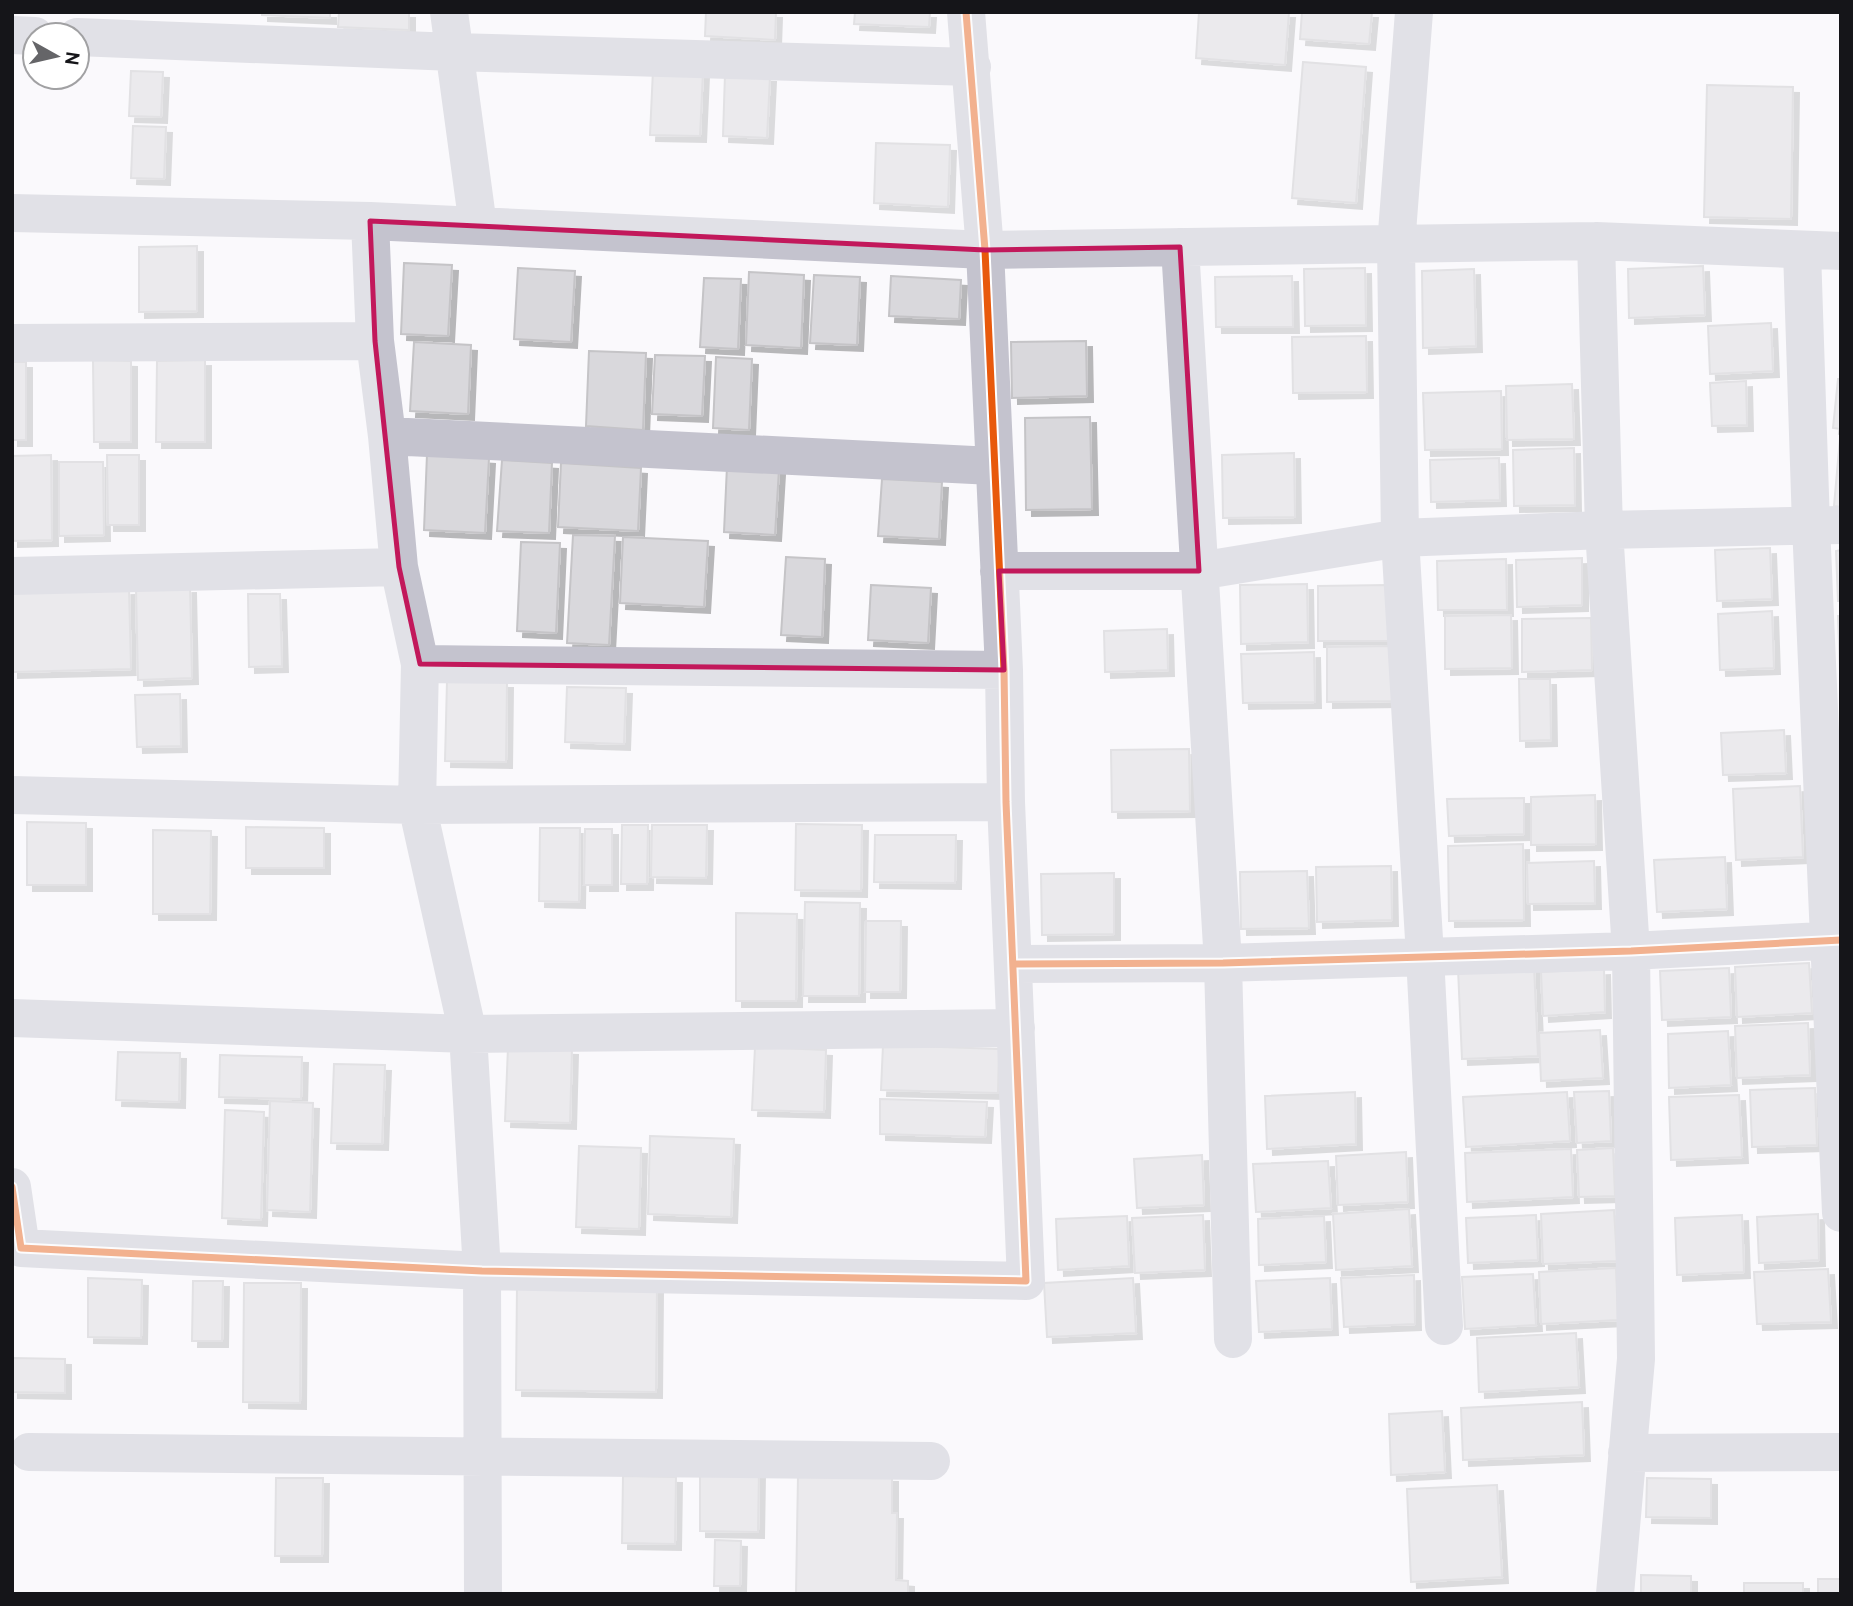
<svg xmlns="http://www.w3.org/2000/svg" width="1853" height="1606" font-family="Overpass,sans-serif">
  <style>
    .building { fill: #d9d8dc; stroke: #c5c4c7; stroke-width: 2; filter: url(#shadow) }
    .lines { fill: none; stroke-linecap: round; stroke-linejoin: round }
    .street { stroke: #c4c3ce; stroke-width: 38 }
    .cycleway-casing { stroke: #fff; stroke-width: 11 }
    .cycleway { stroke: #e8590c; stroke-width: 7 }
    .marked { fill: none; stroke: #c2185b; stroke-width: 5; stroke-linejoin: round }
  </style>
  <defs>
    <filter id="shadow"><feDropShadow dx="6" dy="6" stdDeviation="0" flood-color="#0004"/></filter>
  </defs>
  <rect width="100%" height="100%" fill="#faf9fc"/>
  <!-- building -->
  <path class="building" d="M262,12H330V18L262,15Z
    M339,12H409V30L338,27Z
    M706,12H776L775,40L705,36Z
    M855,12H930L929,27L854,24Z
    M1199,12H1289L1285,65L1196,58Z
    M1302,12H1372L1369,44L1300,39Z
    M1303,62L1366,67L1356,203L1292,198Z
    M653,70L703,71L700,136L650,135Z
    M131,71L163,72L161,117L129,116Z
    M725,74L770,76L767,138L723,136Z
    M1707,85L1793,87L1791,219L1704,217Z
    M133,126L166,127L164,179L131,178Z
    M876,143L950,145L948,207L874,203Z
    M197,246V311L139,312V247Z
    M404,263L452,265L448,336L401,334Z
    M1703,266L1705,315L1629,318L1628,269Z
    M518,268L575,271L571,342L514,339Z
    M1365,268L1366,325L1305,326L1304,269Z
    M1474,269L1476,346L1423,348L1422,271Z
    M749,272L804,275L801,348L746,345Z
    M814,275L860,277L857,345L810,343Z
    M891,276L961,280L959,319L889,316Z
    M1292,276L1293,327H1216L1215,277Z
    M704,278L741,279L738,349L700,347Z
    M1771,323L1773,371L1710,374L1708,326Z
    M1366,336L1367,392L1293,393L1292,337Z
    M1086,341L1087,396L1012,398L1011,342Z
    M414,342L471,345L468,414L410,411Z
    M589,351L646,353L643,430L586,426Z
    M655,355L705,356L702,416L652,414Z
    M716,357L752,359L749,430L713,428Z
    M93,360L131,361V442H94Z
    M205,360V442H156L157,361Z
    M12,362H26V440H12Z
    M1838,379H1841V429L1833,428Z
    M1746,381L1747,425L1712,426L1710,383Z
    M1572,384L1574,439L1507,440L1506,386Z
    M1501,391L1502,449L1425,450L1423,393Z
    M1090,417L1092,509L1026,510L1025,418Z
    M1840,438H1841V507L1834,506Z
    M1574,448L1575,505L1514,506L1513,450Z
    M1294,453L1295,517L1223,518L1222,455Z
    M427,454L489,458L485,533L424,530Z
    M51,455L52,540L12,541V456Z
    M107,455H139V525H108Z
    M1499,458L1500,500L1431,502L1430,460Z
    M502,460L552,463L549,533L497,531Z
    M59,462H103L104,535L59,536Z
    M561,463L641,468L638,531L558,527Z
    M727,466L779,469L775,535L724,532Z
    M882,479L942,482L939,539L878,536Z
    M573,535L615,536L609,645L567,643Z
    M623,537L708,541L704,607L620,603Z
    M521,542L560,543L556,633L517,631Z
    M1770,548L1772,599L1717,601L1715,550Z
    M1841,550V601H1838L1836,551Z
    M786,557L825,559L822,637L781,635Z
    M1582,558V605L1517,607L1516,560Z
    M1506,559L1507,610H1438L1437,561Z
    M1307,584L1308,642L1241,644L1240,585Z
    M871,585L931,588L928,643L868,640Z
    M1388,585L1389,641H1318V586Z
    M190,587L192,678L138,680L136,588Z
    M129,589L131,669L12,672V592Z
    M248,594H280L282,666L249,667Z
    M1772,611L1774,668L1720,670L1718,614Z
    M1511,615L1512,668L1445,669V616Z
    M1838,616H1841V671H1840Z
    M1591,618L1592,670L1522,672V619Z
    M1167,629L1168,670L1105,672L1104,631Z
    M1392,646L1393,701L1327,702V647Z
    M1314,652L1315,702L1243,703L1241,654Z
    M1519,679H1550L1551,740L1520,741Z
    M447,681L507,682L506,762L445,761Z
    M567,687L626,688L624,744L565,742Z
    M180,694L181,746L137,747L135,695Z
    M1784,730L1786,773L1723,775L1721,733Z
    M1189,749L1190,811L1112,812L1111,750Z
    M1800,786L1803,857L1736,860L1733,789Z
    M1595,795L1596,844L1531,845V797Z
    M1524,798V834L1449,836L1447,799Z
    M27,822L86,823V885H27Z
    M796,824L862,825L861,891L795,890Z
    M622,825H648L647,884H621Z
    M652,825H707L706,878L651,877Z
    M246,827L324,828V868H246Z
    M540,828H580L579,902L539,901Z
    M585,829H612V885H584Z
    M153,830L211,831L210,914H153Z
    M875,835H956L955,883L874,882Z
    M1523,844L1524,920L1449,921L1448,846Z
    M1725,857L1727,909L1657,912L1654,860Z
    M1594,861L1595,903L1528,904L1527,863Z
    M1391,866L1392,920L1317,922L1316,867Z
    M1307,871L1309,928L1241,929L1240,872Z
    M1114,873V934L1042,935L1041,874Z
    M805,902L860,903L859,996H803Z
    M736,913L797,914L796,1001H736Z
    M866,921H901L900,992H865Z
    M1809,963L1812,1013L1737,1017L1735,967Z
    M1534,966L1538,1056L1462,1059L1458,969Z
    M1729,968L1731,1017L1662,1020L1660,971Z
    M1604,969L1605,1012L1543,1016L1541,972Z
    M1808,1023L1810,1075L1737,1078L1735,1026Z
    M1600,1030L1603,1078L1541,1081L1539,1033Z
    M1728,1031L1731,1085L1669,1088L1668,1034Z
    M883,1045L999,1049L998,1093L881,1090Z
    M508,1047L572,1049L570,1123L505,1121Z
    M755,1047L826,1050L824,1112L752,1110Z
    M118,1052L180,1053L179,1102L116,1100Z
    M220,1055L302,1057L301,1099L219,1097Z
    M334,1064L385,1065L382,1144L331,1143Z
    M1815,1088L1817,1145L1752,1147L1750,1090Z
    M1609,1091L1611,1141L1577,1143L1574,1092Z
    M1355,1092L1356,1144L1267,1149L1265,1096Z
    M1567,1092L1570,1141L1466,1147L1463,1097Z
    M1739,1095L1742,1157L1671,1160L1669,1097Z
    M880,1099L987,1102L985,1137L880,1134Z
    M270,1101L313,1103L310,1212L267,1210Z
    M225,1110L264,1112L261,1220L222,1218Z
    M650,1136L734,1139L731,1217L648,1214Z
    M579,1146L641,1148L639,1229L576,1227Z
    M1613,1148L1615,1196L1579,1197L1577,1150Z
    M1571,1149L1573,1197L1467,1202L1465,1153Z
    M1406,1152L1408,1202L1338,1205L1336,1156Z
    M1202,1155L1204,1205L1137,1208L1134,1159Z
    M1328,1161L1331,1208L1256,1212L1253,1164Z
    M1409,1209L1412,1266L1336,1270L1333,1214Z
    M1614,1210L1617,1261L1543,1264L1541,1214Z
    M1818,1214L1819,1260L1759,1263L1757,1217Z
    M1203,1215L1205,1270L1135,1273L1132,1218Z
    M1536,1215L1538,1260L1468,1263L1466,1218Z
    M1742,1215L1744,1272L1677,1275L1675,1218Z
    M1127,1216L1129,1266L1058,1270L1056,1219Z
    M1324,1216L1326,1262L1259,1265L1258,1219Z
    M1616,1268L1618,1320L1541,1324L1539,1272Z
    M1828,1269L1831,1322L1757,1324L1754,1272Z
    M1533,1274L1536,1325L1465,1329L1462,1277Z
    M1414,1275L1415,1324L1344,1327L1341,1278Z
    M88,1278L142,1280L141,1338L88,1337Z
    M1133,1278L1136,1333L1047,1337L1044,1283Z
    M1330,1278L1332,1329L1259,1332L1256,1281Z
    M193,1281H223L222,1341H192Z
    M244,1283H301L300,1403L243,1402Z
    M517,1285L657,1287L656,1392L516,1390Z
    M1576,1333L1579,1387L1479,1392L1477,1338Z
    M12,1358L65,1359V1393L12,1392Z
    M1582,1402L1584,1455L1463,1460L1461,1408Z
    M1442,1411L1445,1472L1391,1475L1389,1414Z
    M700,1469H759L758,1532L700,1531Z
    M798,1475L892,1476V1513H897L896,1580L908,1581V1594H796Z
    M623,1476L676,1477L675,1544L622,1543Z
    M276,1478H323L322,1556H275Z
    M1647,1478L1711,1479V1518L1646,1517Z
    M1497,1485L1502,1577L1411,1582L1407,1489Z
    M715,1540L741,1541L740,1586H714Z
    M1641,1575L1691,1576V1594H1641Z
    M1818,1579H1841V1594H1818Z
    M1744,1583H1803V1594H1744Z"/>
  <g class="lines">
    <!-- street -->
    <path class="street" d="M449,12L478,226
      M1414,12L1396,245L1400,538L1425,956L1444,1326
      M12,35L35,36
      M77,37L454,52L972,67
      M12,213L370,221L985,250L1596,241L1841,251
      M370,221L375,341L387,436L399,567L420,664L417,805L468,1034L482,1271L483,1594
      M1596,241L1604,530L1631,951L1636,1359L1615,1594
      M1180,247L1223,963L1233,1339
      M1802,251L1811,525L1841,1213
      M12,343L375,341
      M387,436L993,466
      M999,571H1199L1400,538L1604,530L1841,525
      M12,576L399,567
      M420,664L1004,670
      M12,795L417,805L1006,802
      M1013,964L1223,963L1631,951L1841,940
      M12,1018L468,1034L1016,1028
      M12,1187L21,1248L482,1271L1026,1281L1006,802L1004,670L985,250L966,12
      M29,1452L931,1461
      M1627,1453L1841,1452"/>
    <defs>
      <path id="cycleway" d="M1013,964L1223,963L1631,951L1841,940
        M12,1187L21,1248L482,1271L1026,1281L1006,802L1004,670L985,250L966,12"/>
    </defs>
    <!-- cycleway casing -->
    <use href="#cycleway" class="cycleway-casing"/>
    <!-- cycleway -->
    <use href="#cycleway" class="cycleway"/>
  </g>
  <!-- marked area -->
  <path d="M0 0H1853V1606H0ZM370,221L985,250L1180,247L1199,571H999L1004,670L420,664L399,567L375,341Z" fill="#faf9fc" fill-opacity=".55" fill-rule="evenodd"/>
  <path class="marked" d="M370,221L985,250L1180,247L1199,571H999L1004,670L420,664L399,567L375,341Z"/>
  <!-- border -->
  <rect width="1853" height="1606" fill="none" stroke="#151519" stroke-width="28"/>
  <!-- north arrow -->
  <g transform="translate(56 56) rotate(98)"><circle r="33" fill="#ffffff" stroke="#a1a1a3" stroke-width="2"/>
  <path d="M0-5L12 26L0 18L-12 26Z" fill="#656568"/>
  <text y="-10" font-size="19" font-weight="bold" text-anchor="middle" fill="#151519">N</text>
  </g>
</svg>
